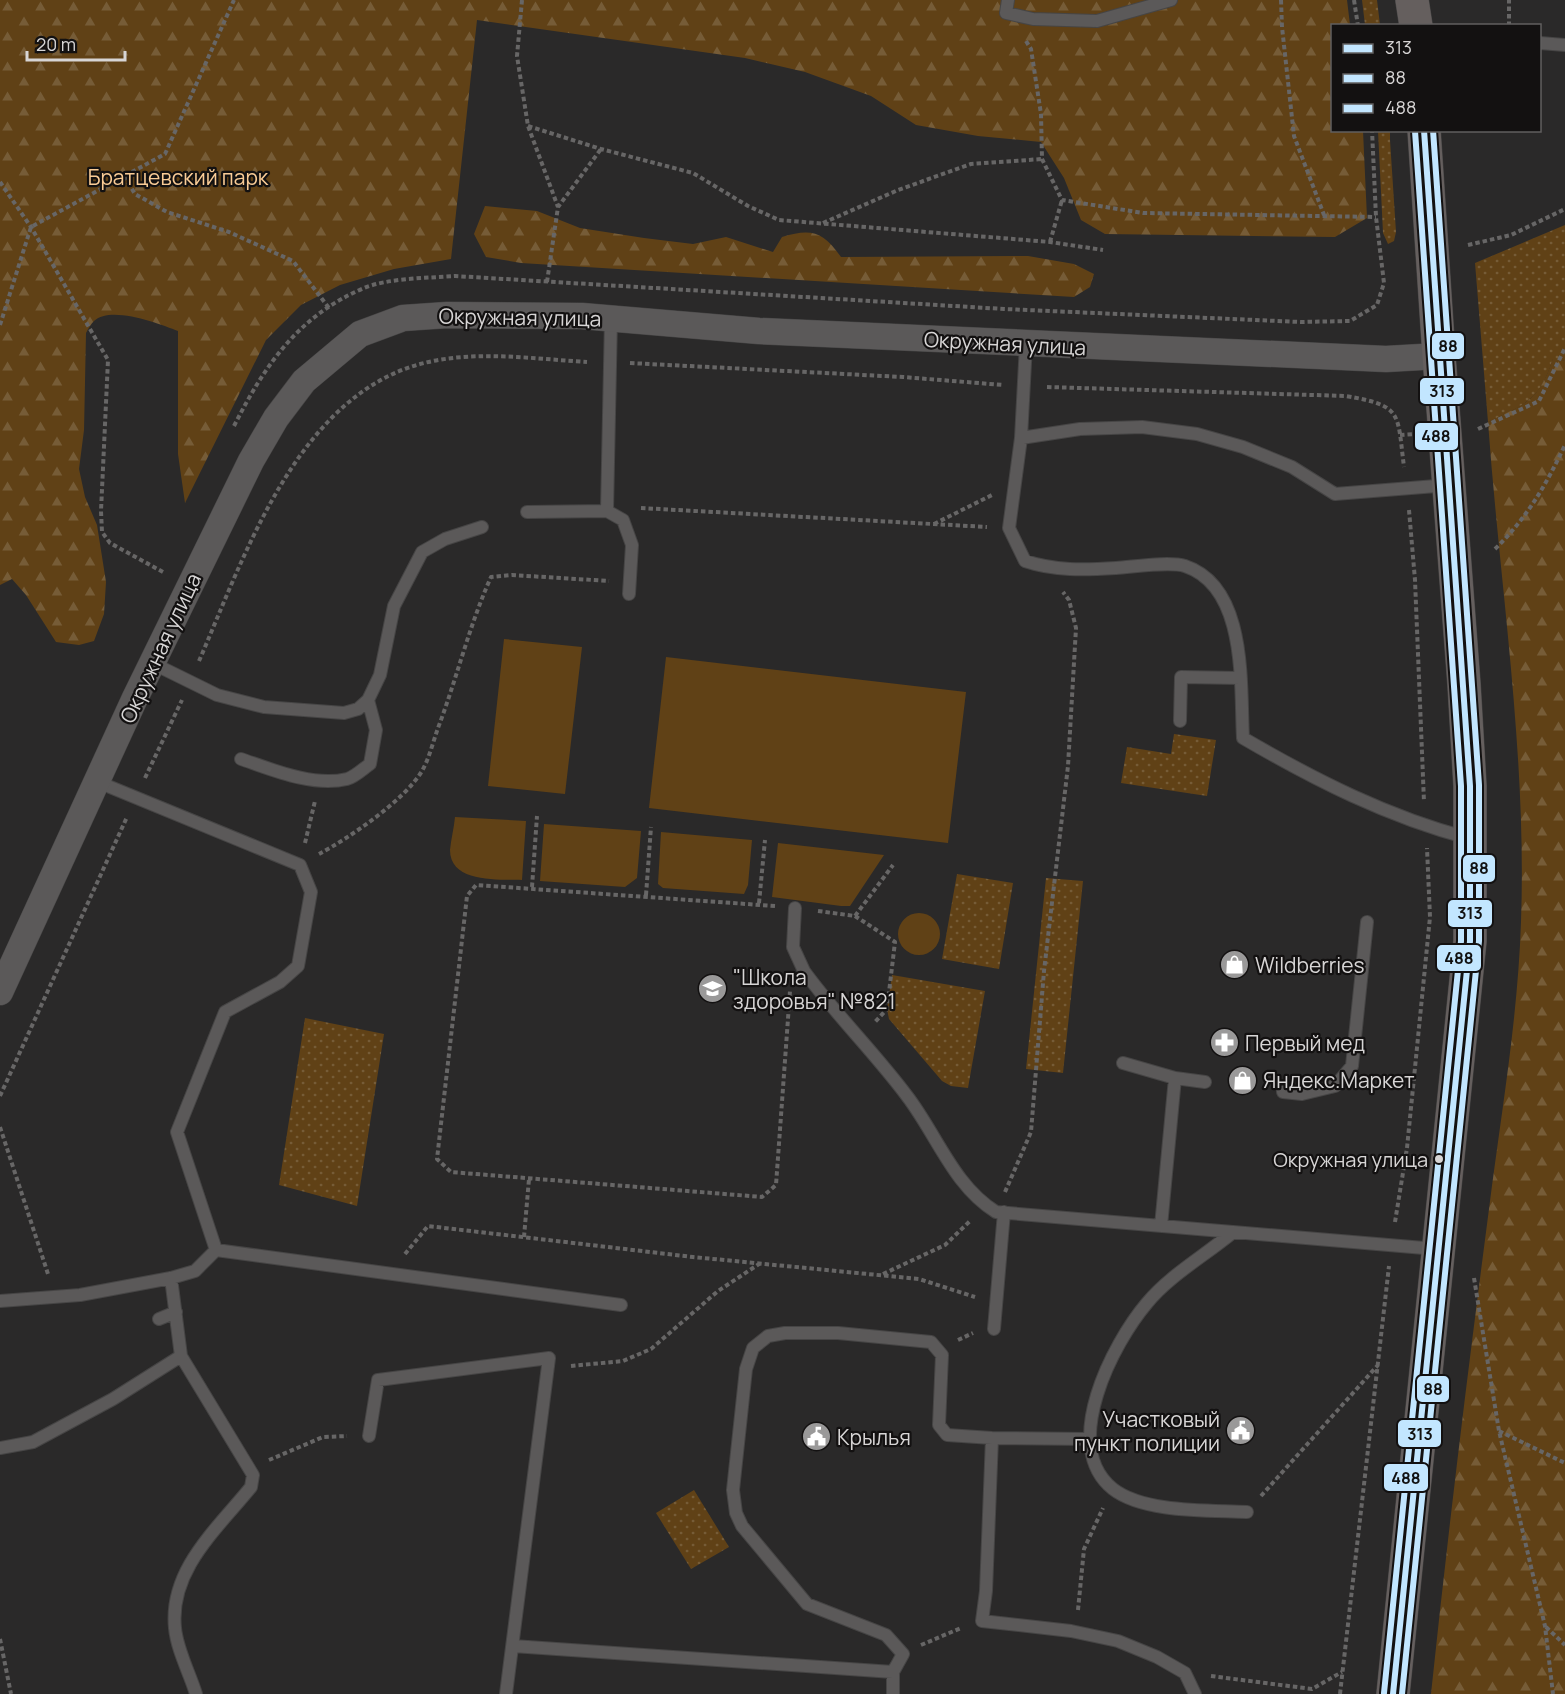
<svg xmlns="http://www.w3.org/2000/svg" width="1565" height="1694" font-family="Manrope,sans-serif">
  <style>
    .grass { fill: url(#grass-dots) }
    .forest { fill: url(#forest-firs) }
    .garden { fill: #604116 }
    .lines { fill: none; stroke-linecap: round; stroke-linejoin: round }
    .lane-casing { stroke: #464545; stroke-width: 14 }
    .street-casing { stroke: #464545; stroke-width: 27 }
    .secondary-casing { stroke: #464545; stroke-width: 34 }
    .path { stroke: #676666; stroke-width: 4; stroke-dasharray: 4.5 3; stroke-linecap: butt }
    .lane { stroke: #5b5959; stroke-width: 12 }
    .street { stroke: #5b5959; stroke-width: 26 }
    .secondary { stroke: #655f5e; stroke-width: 33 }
    .bus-1-casing { stroke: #131111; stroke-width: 10 }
    .bus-2-casing { stroke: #131111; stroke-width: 10 }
    .bus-3-casing { stroke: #131111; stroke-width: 10 }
    .bus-1 { stroke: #c2e6ff; stroke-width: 6 }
    .bus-2 { stroke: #c2e6ff; stroke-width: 6 }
    .bus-3 { stroke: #c2e6ff; stroke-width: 6 }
    .bus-dot { fill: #d7d5d5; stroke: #131111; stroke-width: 2 }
    .labels { text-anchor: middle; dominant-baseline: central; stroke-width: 4.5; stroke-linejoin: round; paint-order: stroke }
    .bus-label { font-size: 20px; fill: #d7d5d5; stroke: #131111; text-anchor: end }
    .park-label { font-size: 21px; fill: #facc96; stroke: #131111 }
    .street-label { font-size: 21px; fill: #d7d5d5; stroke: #131111 }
    .poi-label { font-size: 21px; fill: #d7d5d5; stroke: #131111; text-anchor: start }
    .line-badge { stroke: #131111; stroke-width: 2 }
    .pale-badge-label { font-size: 16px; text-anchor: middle; font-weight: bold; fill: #111 }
  </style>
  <defs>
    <pattern id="grass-dots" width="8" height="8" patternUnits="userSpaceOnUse" patternTransform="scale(1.5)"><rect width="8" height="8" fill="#604116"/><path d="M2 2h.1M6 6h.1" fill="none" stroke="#765c37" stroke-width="1.8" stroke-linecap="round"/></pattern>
    <pattern id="forest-firs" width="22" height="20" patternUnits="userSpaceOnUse" patternTransform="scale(1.5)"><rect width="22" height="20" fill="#604116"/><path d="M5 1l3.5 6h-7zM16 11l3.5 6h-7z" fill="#765c37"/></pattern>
  </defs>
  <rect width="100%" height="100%" fill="#2a2929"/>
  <!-- grass -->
  <path class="grass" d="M1362,0H1377L1380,25H1365Z
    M1378,131H1390V140L1396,232L1394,241L1388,244L1383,233Z
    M1565,225V361L1553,359C1539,401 1527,403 1488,422L1475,263Z
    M1174,734L1216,740L1207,796L1121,783L1127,747L1171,754Z
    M957,874L1013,883L999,969L942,959Z
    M1046,878L1083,881L1063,1073L1026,1069Z
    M892,975L985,991L968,1088L951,1086L942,1081L889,1019L887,1009Z
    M305,1018L384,1034L357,1206L279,1185Z
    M694,1490L729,1547L691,1569L656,1513Z"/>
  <!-- forest -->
  <path class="forest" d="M0,0H1347L1350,25L1332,26V130L1363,131L1367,218L1335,237L1105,234L1081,220L1064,178L1041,142L978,136L916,125L871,96L805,72L745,58L477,20L451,259L394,269L340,285L301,305L266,340L185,503L178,454V331C160,324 111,305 94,321C91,324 88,329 86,333L84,430L79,469L85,497L97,525L106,582L104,614L94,641L79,645L56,642L26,595L12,579L0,585Z
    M485,206L537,211L580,228L644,238L693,244L726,237L773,252L782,237C812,228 823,232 841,257L1028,256L1074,264L1094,274L1090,287L1074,297L521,263L486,257L474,234Z
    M1553,358L1565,361V1694H1431C1448,1532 1468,1370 1489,1209C1501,1114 1518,1018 1521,922C1527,754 1500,588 1488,422C1527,403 1539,401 1553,358Z"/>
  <!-- garden -->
  <path class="garden" d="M504,639L582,647L565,794L488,786Z
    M666,657L966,692L948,843L649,808Z
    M455,817L526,821L522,880C501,879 450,884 450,850C451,839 454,828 455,817Z
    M544,824L641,831L637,878L625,887L540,881Z
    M661,832L752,840L748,885L744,894L663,888L658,884Z
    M778,843L884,855L850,906H841L772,897Z
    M898 934a21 21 0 1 1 42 0a21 21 0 1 1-42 0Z"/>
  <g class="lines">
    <defs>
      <path id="lane" d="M1008,0L1006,13L1033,19L1097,21L1171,0
        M1540,43L1565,45
        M611,318L607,511L623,520L632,545L629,594
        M1026,344L1021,438L1009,528L1025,561C1055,571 1084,570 1116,568C1133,567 1169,561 1185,566C1248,587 1240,686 1243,738C1315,780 1388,817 1468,838
        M1021,438L1080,429L1142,427L1197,434L1243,447L1292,467L1335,494L1449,485
        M527,512L607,511
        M152,663L217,695L264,707L344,713L358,709L368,700L380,675L394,606L422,552L445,539L482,527
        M1180,721L1181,677L1240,678
        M241,759C273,770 313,787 347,779C355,777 364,768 370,764L376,730L368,700
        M795,908L793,947L804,971C836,1015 875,1053 907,1096C937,1135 953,1185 996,1212L1436,1249
        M1123,1063L1175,1078
        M1283,1092L1302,1094L1335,1086L1352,1066L1367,922
        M1161,1226L1175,1078L1205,1082
        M1232,1233C1204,1256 1169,1276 1147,1303C1113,1343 1059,1446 1113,1489C1144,1513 1209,1510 1247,1512
        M216,1250L621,1305
        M171,1278L181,1356L253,1475L251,1487C217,1529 169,1570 175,1628C177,1650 190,1674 196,1694
        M0,1301L80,1295L171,1278L195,1271L216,1250L177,1132L225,1012L280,982L298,966L311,892L300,865L98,782
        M159,1319L176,1312
        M994,1329L1004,1212
        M369,1436L378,1380L549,1358L506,1694
        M992,1438L986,1591L982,1621L1071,1631L1118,1641L1157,1657L1185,1673L1195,1694
        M0,1448L33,1442L113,1399L181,1356
        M513,1646L893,1672
        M893,1694V1672L903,1654L886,1635L807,1604L742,1526L736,1513L733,1490L746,1369L753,1348L768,1336L785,1333H838L931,1342L942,1355L939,1425L947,1435L992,1438L1089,1439"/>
      <path id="street" d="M0,992L135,698L251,461L276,418L304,381L360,334L403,318L447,315L582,316L759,331L1386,359L1439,356"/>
      <path id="secondary" d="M1412,0L1416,26
        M1393,1694L1470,941V786L1464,684L1439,356L1424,130"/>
    </defs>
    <!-- lane casing -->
    <use href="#lane" class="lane-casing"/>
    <!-- street casing -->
    <use href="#street" class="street-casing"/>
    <!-- secondary casing -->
    <use href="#secondary" class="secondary-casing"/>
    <!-- path -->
    <path class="path" d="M522,0L517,56L528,126L558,207
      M1281,0L1282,27L1294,136L1324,215
      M1354,0L1358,26
      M1509,26V0
      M1026,41L1031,49L1041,114L1042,159L1062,200L1143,213L1376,217
      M528,126L601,149L693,173L748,206L779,220L1050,242L1103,250
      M124,176L135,194L167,212L229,232L293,261L329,308
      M0,182L31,227L108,360L101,511L102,532L110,543L163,572
      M823,223L898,190L971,164L1042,159
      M1050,242L1062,200
      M1468,245L1511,235L1565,209
      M547,282L558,207L601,149
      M0,325L31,227L165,154L234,0
      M630,363L903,377L1003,385
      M1047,387L1346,396C1403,406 1397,412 1404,467
      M234,426C265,365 298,316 364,288C388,278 429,278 455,276L1004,309L1301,322L1350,321L1377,305L1384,283L1376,217L1372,130
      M1478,429L1539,401L1565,348
      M1400,435L1414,434
      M641,508L987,527
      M1409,510L1415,580L1424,802
      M934,524L992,495
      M1495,549C1527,518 1546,485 1565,445
      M199,661C246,553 300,387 433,361C484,351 535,359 587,362
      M145,778L182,700
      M305,843L315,801
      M319,854C349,838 404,801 422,771C429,759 433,742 438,728C457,678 469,626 491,577L512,575L609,581
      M532,887L537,816
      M646,895L651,827
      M759,903L765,840
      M775,906L476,885L467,896L437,1159L451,1172L762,1197L776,1185L790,991
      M818,911L855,916L893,865
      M855,916L895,942L887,1009L874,1023
      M0,1096L127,817
      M0,1127L48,1274
      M1005,1192L1031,1132L1044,971L1068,766L1076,628L1069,600L1063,592
      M1395,1222L1407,1148L1430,917L1427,848
      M524,1237L529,1179
      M405,1254L428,1226L693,1257L919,1279L975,1297
      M883,1274L945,1245L970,1221
      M1474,1278L1499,1431L1545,1626L1553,1694
      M958,1340L973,1333
      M571,1366L623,1361L651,1349L718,1291L759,1264
      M1499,1431L1565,1463
      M269,1460L323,1437L347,1436
      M1261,1496L1378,1365
      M1078,1610L1084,1549L1103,1508
      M1546,1627L1565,1645
      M0,1639L11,1694
      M921,1645L961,1628
      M1211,1676L1312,1689L1342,1672
      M1340,1694L1389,1266"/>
    <!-- lane -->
    <use href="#lane" class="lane"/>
    <!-- street -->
    <use href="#street" class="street"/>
    <!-- secondary -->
    <use href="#secondary" class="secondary"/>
    <defs>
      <path id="bus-1" d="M1393,1694L1470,941V786L1424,130"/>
      <path id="bus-2" d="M1402,1694L1479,941V785L1433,130"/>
      <path id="bus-3" d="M1384,1693L1461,941V786L1415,131"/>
    </defs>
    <!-- bus-1 casing -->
    <use href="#bus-1" class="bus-1-casing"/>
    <!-- bus-2 casing -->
    <use href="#bus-2" class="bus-2-casing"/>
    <!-- bus-3 casing -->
    <use href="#bus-3" class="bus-3-casing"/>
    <!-- bus-1 -->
    <use href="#bus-1" class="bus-1"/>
    <!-- bus-2 -->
    <use href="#bus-2" class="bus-2"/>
    <!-- bus-3 -->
    <use href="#bus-3" class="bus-3"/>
  </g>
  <!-- icons -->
  <defs>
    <symbol id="shop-disc" viewBox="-11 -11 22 22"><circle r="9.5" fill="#9a9999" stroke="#131111"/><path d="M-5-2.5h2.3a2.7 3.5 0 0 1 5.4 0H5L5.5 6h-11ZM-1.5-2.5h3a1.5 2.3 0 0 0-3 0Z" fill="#fff"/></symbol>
    <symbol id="school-disc" viewBox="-11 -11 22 22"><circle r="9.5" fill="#9a9999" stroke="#131111"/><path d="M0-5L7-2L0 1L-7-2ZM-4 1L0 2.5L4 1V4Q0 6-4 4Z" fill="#fff"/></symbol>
    <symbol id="pharmacy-disc" viewBox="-11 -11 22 22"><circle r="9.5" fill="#9a9999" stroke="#131111"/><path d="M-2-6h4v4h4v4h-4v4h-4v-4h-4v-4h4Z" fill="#fff"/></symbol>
    <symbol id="civic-disc" viewBox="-11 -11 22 22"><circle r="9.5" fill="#9a9999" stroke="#131111"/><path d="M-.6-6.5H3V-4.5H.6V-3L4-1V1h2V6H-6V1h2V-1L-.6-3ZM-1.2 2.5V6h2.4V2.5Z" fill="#fff"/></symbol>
  </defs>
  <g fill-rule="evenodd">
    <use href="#shop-disc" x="1218" y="948" width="33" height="33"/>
    <use href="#school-disc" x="696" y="972" width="33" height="33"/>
    <use href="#pharmacy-disc" x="1208" y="1026" width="33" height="33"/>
    <use href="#shop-disc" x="1226" y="1064" width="33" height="33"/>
    <use href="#civic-disc" x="1224" y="1414" width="33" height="33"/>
    <use href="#civic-disc" x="800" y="1420" width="33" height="33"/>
  </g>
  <!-- markers -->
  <circle class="bus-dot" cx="1439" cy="1159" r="5"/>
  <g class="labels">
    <!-- bus labels -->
    <g class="bus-label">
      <text x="1428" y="1159">Окружная улица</text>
    </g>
    <!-- park labels -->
    <g class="park-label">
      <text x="178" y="177">Братцевский парк</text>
    </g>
    <!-- street labels -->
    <g class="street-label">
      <text transform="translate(520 317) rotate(1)">Окружная улица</text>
      <text transform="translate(1005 343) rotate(3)">Окружная улица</text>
      <text transform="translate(160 648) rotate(-65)">Окружная улица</text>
    </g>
    <!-- poi labels -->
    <g class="poi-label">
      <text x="1255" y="965">Wildberries</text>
      <text x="733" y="977">"Школа<tspan x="733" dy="24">здоровья" №821</tspan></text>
      <text x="1245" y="1043">Первый мед</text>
      <text x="1263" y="1080">Яндекс.Маркет</text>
      <text x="1220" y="1419" text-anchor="end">Участковый<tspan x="1220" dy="24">пункт полиции</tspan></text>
      <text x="837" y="1437">Крылья</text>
    </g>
  </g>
  <g class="line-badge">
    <rect x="1431" y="332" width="34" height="28" rx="6" fill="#c2e6ff"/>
    <rect x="1419" y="377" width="46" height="28" rx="6" fill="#c2e6ff"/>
    <rect x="1414" y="422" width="45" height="29" rx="6" fill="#c2e6ff"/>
    <rect x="1462" y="854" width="34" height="29" rx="6" fill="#c2e6ff"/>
    <rect x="1447" y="899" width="46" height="29" rx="6" fill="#c2e6ff"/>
    <rect x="1436" y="944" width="46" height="28" rx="6" fill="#c2e6ff"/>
    <rect x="1416" y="1375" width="34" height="28" rx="6" fill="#c2e6ff"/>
    <rect x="1397" y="1419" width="45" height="29" rx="6" fill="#c2e6ff"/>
    <rect x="1383" y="1463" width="46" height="29" rx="6" fill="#c2e6ff"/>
  </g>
  <g class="pale-badge-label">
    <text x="1448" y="352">88</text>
    <text x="1442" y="397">313</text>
    <text x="1436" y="442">488</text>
    <text x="1479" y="874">88</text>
    <text x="1470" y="919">313</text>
    <text x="1459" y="964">488</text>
    <text x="1433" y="1395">88</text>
    <text x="1420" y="1440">313</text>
    <text x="1406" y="1484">488</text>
  </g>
  <!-- legend -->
  <rect x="1331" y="24" width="210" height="108" fill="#131111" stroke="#615f5f" stroke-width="1.5"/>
  <rect x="1343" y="44" width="30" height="9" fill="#c2e6ff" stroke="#615f5f" stroke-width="1.5"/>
  <text x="1385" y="54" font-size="18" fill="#d7d5d5">313</text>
  <rect x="1343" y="74" width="30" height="9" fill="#c2e6ff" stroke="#615f5f" stroke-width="1.5"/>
  <text x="1385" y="84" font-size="18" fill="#d7d5d5">88</text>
  <rect x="1343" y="104" width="30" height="9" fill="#c2e6ff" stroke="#615f5f" stroke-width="1.5"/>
  <text x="1385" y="114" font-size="18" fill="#d7d5d5">488</text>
  <!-- scale -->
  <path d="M27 51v9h98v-9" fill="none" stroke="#d7d5d5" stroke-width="3"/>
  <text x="36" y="51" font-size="18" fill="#d7d5d5" stroke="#131111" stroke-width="4.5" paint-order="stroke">20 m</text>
</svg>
